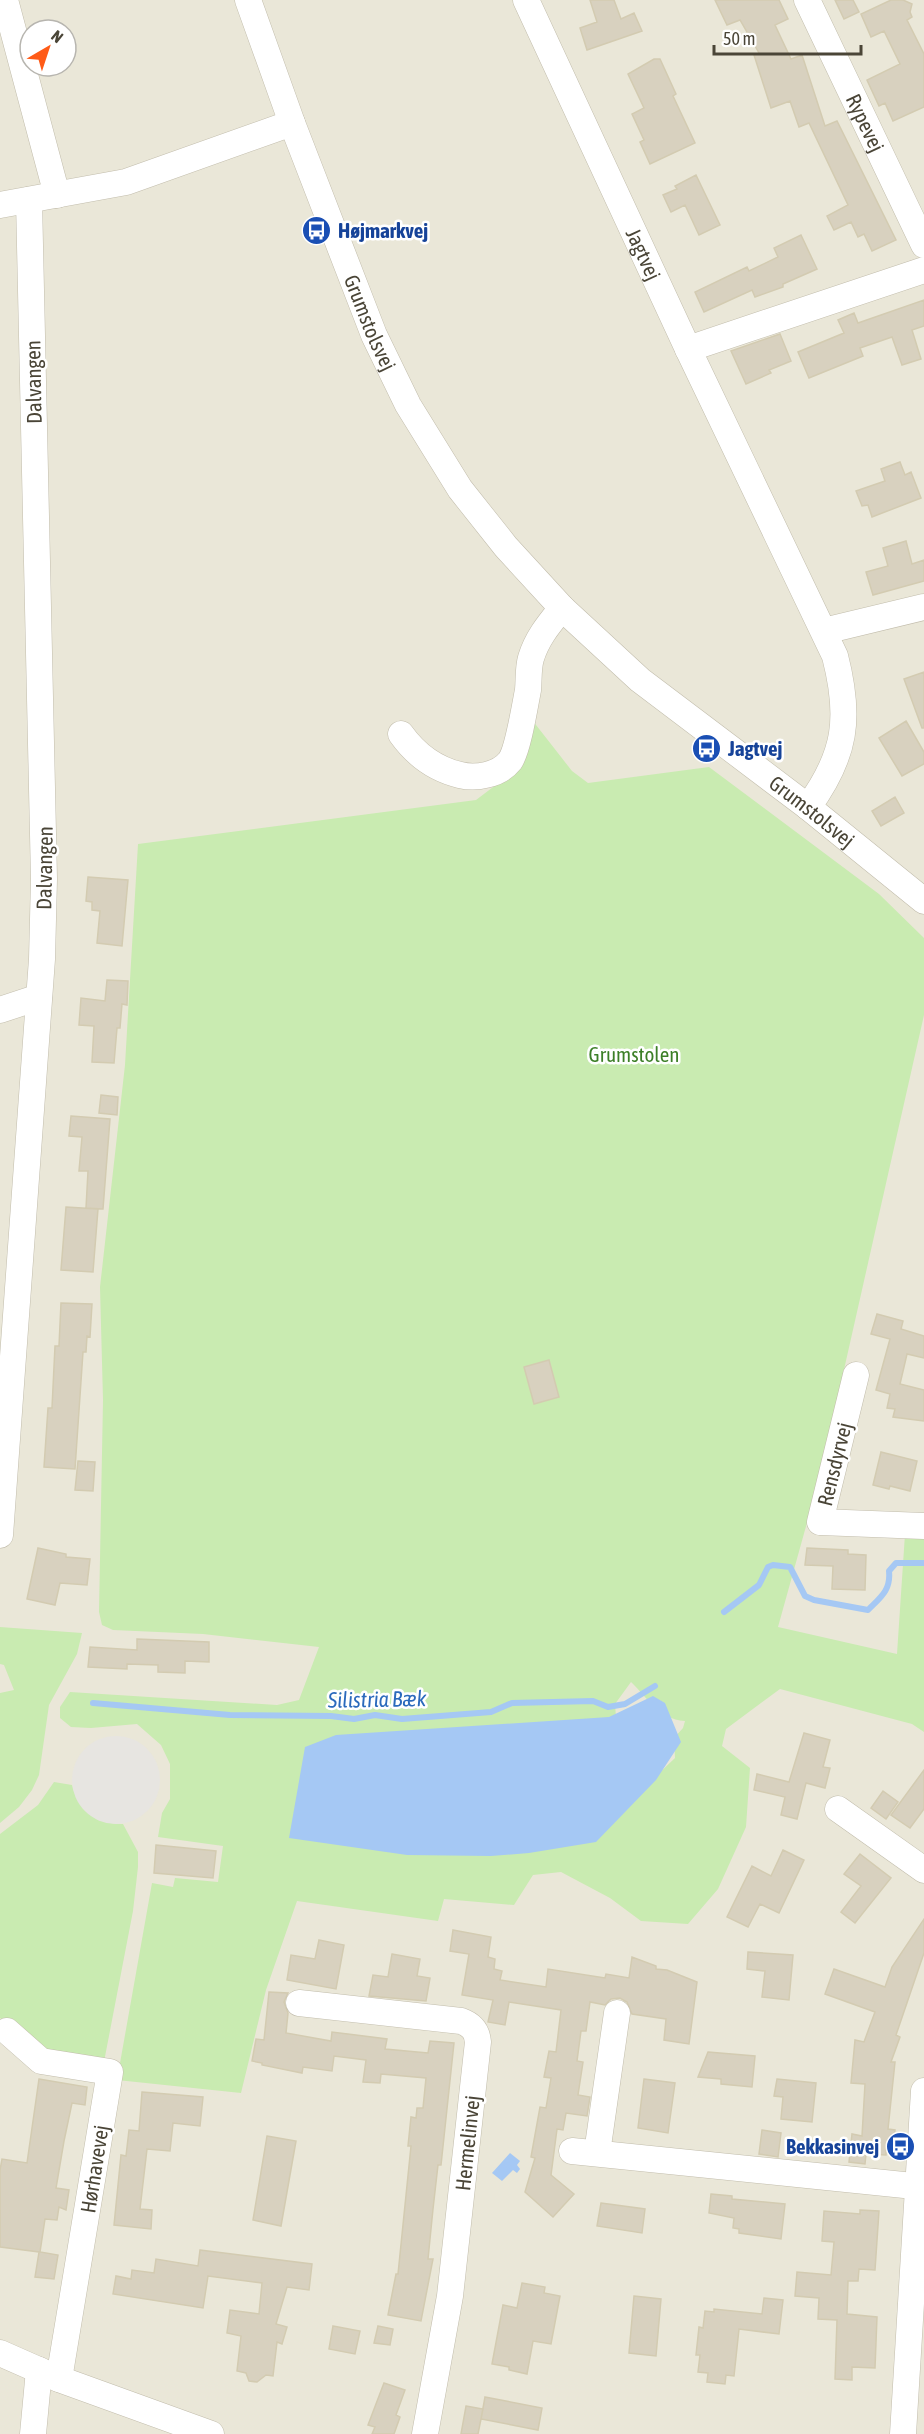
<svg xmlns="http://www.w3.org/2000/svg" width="924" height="2434" font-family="'Asap Condensed',sans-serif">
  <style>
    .residential { fill: #eae7d8; fill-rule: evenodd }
    .green { fill: #c9ebb1; fill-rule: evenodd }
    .parking { fill: #e7e5e1 }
    .water { fill: #a5c8f4 }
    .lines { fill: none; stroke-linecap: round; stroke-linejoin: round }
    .stream { stroke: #a5c8f4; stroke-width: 6 }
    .building { fill: #d8d1bf; stroke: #d3cbb1; stroke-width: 1.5 }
    .minor-casing { stroke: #c2bdac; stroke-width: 27 }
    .minor { stroke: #fff; stroke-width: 26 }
    .labels { text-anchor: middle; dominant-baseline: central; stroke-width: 5; stroke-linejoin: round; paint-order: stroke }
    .street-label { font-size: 21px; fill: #4a4537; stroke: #fff }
    .transit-label { font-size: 21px; font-weight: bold; fill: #164399; stroke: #fff; text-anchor: start }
    .park-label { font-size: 21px; fill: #3c7f27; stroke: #fff }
    .water-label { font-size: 22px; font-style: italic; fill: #2b6abc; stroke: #fff }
  </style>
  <rect width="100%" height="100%" fill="#f5f4ea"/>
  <!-- residential -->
  <path class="residential" d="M0,0H924V2434H0ZM30,30H66V66H30Z"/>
  <!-- green -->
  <path class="green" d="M529,716L572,771L588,783L709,767L879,894L924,938V1015L820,1476L778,1627L897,1654L905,1534L924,1536V1732L912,1724L780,1689L726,1729L722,1746L750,1768L746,1827L718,1889L688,1924L641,1921L610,1898L561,1872L533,1875L514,1905L444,1899L438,1921L297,1901L266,1990L241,2093L117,2080L152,1883L173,1887L175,1878L218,1882L223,1846L158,1837L162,1813L170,1799V1764L161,1745L137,1724L91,1728L71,1727L60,1718V1707L70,1692L277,1705L299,1700L319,1647L203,1634L113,1630L102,1625L99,1612L103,1400L100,1287L125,1065L138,844L476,800L513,772ZM631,1682C649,1699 658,1719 685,1721L683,1728L674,1738L675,1758L652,1780L621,1782L615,1704Z
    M0,1627L82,1633L77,1654L49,1705L39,1775L32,1790L19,1807L0,1823V1693L14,1690L4,1665L0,1664Z
    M54,1782L72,1785C79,1810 97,1825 123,1824L138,1852V1867L133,1911L103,2067L45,2054L0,2018V1834L38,1805Z"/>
  <!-- parking -->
  <path class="parking" d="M72 1780a44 44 0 1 1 88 0a44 44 0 1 1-88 0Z"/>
  <!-- water -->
  <path class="water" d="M653,1696L665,1703L681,1742L656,1780L596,1842L529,1853L491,1856L407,1855L289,1838L305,1747L336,1735L609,1717Z
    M510,2153L520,2161L517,2165L520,2169L517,2173L513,2170L502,2181L492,2173Z"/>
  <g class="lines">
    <!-- stream -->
    <path class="stream" d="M724,1612L759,1585L768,1567L773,1565L790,1567L805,1596L814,1600L868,1610C881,1597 891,1590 889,1571L896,1563H924
      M93,1703L230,1715L331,1716L354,1719L375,1715L402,1719L491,1712L512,1703L593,1701L608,1707L625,1704L655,1686"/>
  </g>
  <!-- building -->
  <path class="building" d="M590,0H614L621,19L634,13L642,31L587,50L580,28L597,22Z
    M715,0H779L788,19L775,25L791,59L802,55L825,126L837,121L896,240L872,251L864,234L858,237L851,222L834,230L827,216L848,205L809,123L799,127L790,101L771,108L754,55L759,53L740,20L727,25Z
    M835,0H853L859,12L844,19Z
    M891,0H903L912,4L910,12L912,17L907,20L924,54V107L893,121L885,103L879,106L867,80L900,64L884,31L871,37L861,14Z
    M654,59H660L676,94L673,96L695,143L650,164L640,142L644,140L632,114L644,108L628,74Z
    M696,175L720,225L699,235L685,205L671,212L663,195L677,189L675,186Z
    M801,235L817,269L783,284V287L755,297L752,290L704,312L695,292L747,267L749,271L778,257L774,248Z
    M924,300V326L912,330L921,359L902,365L892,337L860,348L863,356L809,378L798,352L844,333L838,320L854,313L858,323Z
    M780,334L791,361L769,370L771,373L746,384L731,351Z
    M900,462L905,475L911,472L921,498L872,517L868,505L862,506L856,491L885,481L881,469Z
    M906,541L912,564L924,560V581L873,595L866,572L888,566L883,548Z
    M924,672V728H922L904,679Z
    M906,721L924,752V764L902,776L879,738Z
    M895,797L904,813L881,826L872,811Z
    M88,877L128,880L122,946L97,943L100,911L92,910V902L86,901Z
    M107,980L128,981L127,1005L122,1004L120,1028H117L114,1063L92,1062L94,1026L79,1025L81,998L105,1001Z
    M101,1095L118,1097L117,1115L99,1113Z
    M71,1116L110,1119L103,1209L86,1208L88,1171H79L82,1137L69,1136Z
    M66,1207L98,1209L93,1272L61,1270Z
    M61,1303L92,1304L90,1337L87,1336L86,1352H83L75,1469L44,1467L48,1408H52L55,1346H59Z
    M877,1314L903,1321L901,1329L924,1336V1358L907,1354L900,1384L924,1390V1421L893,1417L895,1409L887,1408L890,1394L876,1390L890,1339L871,1334Z
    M549,1360L559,1397L534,1404L524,1367Z
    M881,1452L917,1461L910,1491L890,1486L889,1489L873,1485Z
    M78,1461L95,1462L93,1491L75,1490Z
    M38,1548L66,1554V1557L90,1559L87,1585L60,1583L55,1605L27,1599Z
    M807,1548L848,1550V1554L866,1555L865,1590L832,1589L833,1566L805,1565Z
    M137,1639L209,1642V1662L185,1661V1673L158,1672V1665L127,1664V1669L88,1667L90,1647L137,1650Z
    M804,1733L830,1740L823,1767L830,1768L825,1788L806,1783L797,1819L781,1815L785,1797L754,1790L757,1774L789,1782Z
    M924,1770V1809L910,1828L891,1815Z
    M883,1791L898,1802L886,1819L871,1808Z
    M156,1845L216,1851L213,1878L154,1873Z
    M783,1850L804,1860L779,1913L760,1904L748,1927L727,1917L752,1866L771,1876Z
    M860,1854L891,1878L855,1923L841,1912L861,1886L844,1874Z
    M924,1919V1953L896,2035L900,2037L891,2062H895L888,2129L895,2130L893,2147L886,2146V2155L866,2154L865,2164L849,2162L852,2134L862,2136L865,2084L851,2083L855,2040L864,2042L875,2012L825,1994L834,1969L885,1987L892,1967Z
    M453,1930L491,1937L488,1957L495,1959L494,1969L502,1971L500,1980L546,1987L548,1969L605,1978L606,1974L629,1978L632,1957L656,1966V1969L667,1970L697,1982L689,2044L664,2040L666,2019L632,2014L627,2002L620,1998L611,1999L605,2005L590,2002L586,2031H581L577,2061L583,2062L578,2095L590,2097L587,2116L566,2113L563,2130L557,2129L551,2175L574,2194L553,2217L525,2192L535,2158L531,2157L540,2107L546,2108L551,2078L544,2077L549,2051L556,2052L561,2010L509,2002L505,2025L488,2022L493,2000L462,1995L469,1954L450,1951Z
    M319,1940L344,1945L336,1989L287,1980L291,1955L315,1959Z
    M748,1952L793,1955L789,2000L762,1997L765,1971L747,1969Z
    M392,1954L420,1959L417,1976L430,1978L426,2001L369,1996L373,1975L388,1977Z
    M269,1992L288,1993L284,2002L288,2013L286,2033L331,2041L332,2032L387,2039L385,2049L428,2053L430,2041L454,2043L441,2165H438L433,2209L428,2259H433L421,2321L388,2315L396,2274H398L411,2146H408L411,2117L416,2118L417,2108H423L426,2078L381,2074L380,2083L363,2082L366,2060L334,2056L332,2071L303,2067L302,2073L262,2065V2063L252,2061L256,2039L264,2040Z
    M708,2052L755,2056L752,2087L721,2084V2079L698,2077Z
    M39,2079L87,2087L85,2105L72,2103L64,2141L56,2188L69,2190L66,2210L59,2207L57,2220L45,2219L40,2252L58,2255L54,2279L35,2277L39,2252L0,2247V2170L2,2159L27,2163Z
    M644,2079L675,2083L668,2133L638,2128Z
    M777,2079L816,2083L812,2122L781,2119L783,2097L774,2096Z
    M142,2092L203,2097L200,2126L173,2123L170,2151L147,2149L140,2209L152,2210L151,2229L114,2225L121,2155L126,2156L129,2130L139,2131Z
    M762,2130L781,2133L778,2157L759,2154Z
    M267,2136L296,2141L281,2226L253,2220Z
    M711,2194L732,2196V2199L785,2204L781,2239L739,2233V2229L733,2228L734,2218L709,2213Z
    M601,2203L645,2209L642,2233L597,2226Z
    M860,2210L879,2211L875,2270L859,2269L858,2281H848L847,2314L877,2317L875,2368L852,2367V2380L835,2379L837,2320L818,2319L819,2298L795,2296L797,2272L831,2275L834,2242L822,2241L824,2211L860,2214Z
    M200,2250L312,2264L309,2290L287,2287L276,2324L287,2327L282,2344L277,2342L273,2376L266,2375L257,2382L249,2381L246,2373L237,2371L241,2336L227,2333L230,2310L259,2314L262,2283L208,2276L203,2308L113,2294L116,2276L131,2279L132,2270L154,2273L156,2259L198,2266Z
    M522,2283L545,2287L544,2293L560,2296L551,2344L533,2341L527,2374L509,2370V2367L492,2364L503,2305L517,2308Z
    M634,2296L661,2299L656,2356L629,2353Z
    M764,2298L783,2300L779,2334L739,2329L734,2376L726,2375L725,2384L707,2382L708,2373L698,2372L700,2355H696L699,2327L703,2328L705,2311L714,2312V2309L762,2314Z
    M333,2326L360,2331L355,2354L329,2349Z
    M378,2326L393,2329L390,2345L374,2343Z
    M384,2383L405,2390L396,2415L400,2417L394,2434H372L375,2427L368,2425Z
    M485,2397L542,2408L538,2430L481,2419Z
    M466,2406L483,2409L478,2434H461Z"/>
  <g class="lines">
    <defs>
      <g id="minor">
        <path d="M5,0L57,195"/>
        <path id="s1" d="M248,0L292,123L374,335L408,405L460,489L506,547L562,608L640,680L808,807L924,901"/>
        <path id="s2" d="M526,0L688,349L835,656C851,718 846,755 808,807"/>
        <path id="s3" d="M807,0L924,245"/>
        <path d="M0,205L126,182L292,123"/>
        <path d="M688,349L924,270"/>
        <path d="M824,631L924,607"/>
        <path d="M401,734C416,755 435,769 460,775C476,779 499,775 510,761C518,750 525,705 528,690C529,679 528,668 531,658C537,638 549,624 562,608"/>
        <path d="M0,1010L39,997"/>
        <path d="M856,1375L820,1522L924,1526"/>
        <path d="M0,1535L42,959L44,879L29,200"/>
        <path d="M838,1809L924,1870"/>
        <path d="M299,2003L461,2021C472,2025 477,2031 478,2042L450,2296L425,2434"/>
        <path d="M7,2031L41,2061L110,2072L59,2379"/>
        <path d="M572,2151L924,2187"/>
        <path d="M597,2153L617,2013"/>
        <path d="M0,2353L59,2379L211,2434"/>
        <path d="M33,2434L39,2370"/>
        <path d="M903,2434L924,2091"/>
      </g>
    </defs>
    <!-- minor casing -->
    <use href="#minor" class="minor-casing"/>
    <!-- minor -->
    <use href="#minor" class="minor"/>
  </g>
  <!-- icons -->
  <defs>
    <symbol id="bus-disc" viewBox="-11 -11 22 22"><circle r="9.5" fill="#1a4fb4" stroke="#fff"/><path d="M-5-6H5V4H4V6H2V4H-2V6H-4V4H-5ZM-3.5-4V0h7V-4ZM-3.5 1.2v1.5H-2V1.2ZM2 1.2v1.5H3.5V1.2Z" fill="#fff"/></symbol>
  </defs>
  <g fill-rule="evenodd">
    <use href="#bus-disc" x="300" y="214" width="33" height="33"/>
    <use href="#bus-disc" x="690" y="732" width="33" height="33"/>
    <use href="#bus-disc" x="884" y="2130" width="33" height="33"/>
  </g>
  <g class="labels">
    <!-- street labels -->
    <g class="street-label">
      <text stroke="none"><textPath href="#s3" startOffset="136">Rypevej</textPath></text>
      <text stroke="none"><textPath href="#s2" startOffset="280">Jagtvej</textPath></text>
      <text stroke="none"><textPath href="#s1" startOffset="345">Grumstolsvej</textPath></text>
      <text transform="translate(33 382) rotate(-91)">Dalvangen</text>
      <text stroke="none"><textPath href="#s1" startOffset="1014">Grumstolsvej</textPath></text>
      <text transform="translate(44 868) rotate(-89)">Dalvangen</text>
      <text transform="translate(834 1464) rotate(-76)">Rensdyrvej</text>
      <text transform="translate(467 2143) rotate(-84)">Hermelinvej</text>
      <text transform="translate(94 2169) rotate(-81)">Hørhavevej</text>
    </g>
    <!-- transit labels -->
    <g class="transit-label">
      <text x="338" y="230">Højmarkvej</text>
      <text x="728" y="748">Jagtvej</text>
      <text x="879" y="2146" text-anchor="end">Bekkasinvej</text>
    </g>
    <!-- park labels -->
    <g class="park-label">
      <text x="634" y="1054">Grumstolen</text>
    </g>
    <!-- water labels -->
    <g class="water-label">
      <text transform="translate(377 1699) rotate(-1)">Silistria Bæk</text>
    </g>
  </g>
  <!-- north arrow -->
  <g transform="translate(48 48) rotate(39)"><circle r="28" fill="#ffffff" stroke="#b7b5af" stroke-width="1.5"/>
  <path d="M0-4.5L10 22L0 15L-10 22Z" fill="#ff5b17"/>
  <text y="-9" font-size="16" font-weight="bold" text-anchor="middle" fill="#4a4537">N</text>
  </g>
  <!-- scale -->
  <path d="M714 45v9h147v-9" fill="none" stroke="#4a4537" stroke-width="3"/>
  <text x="723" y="45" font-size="18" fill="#4a4537" stroke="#ffffff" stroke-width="4.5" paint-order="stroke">50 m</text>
</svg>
